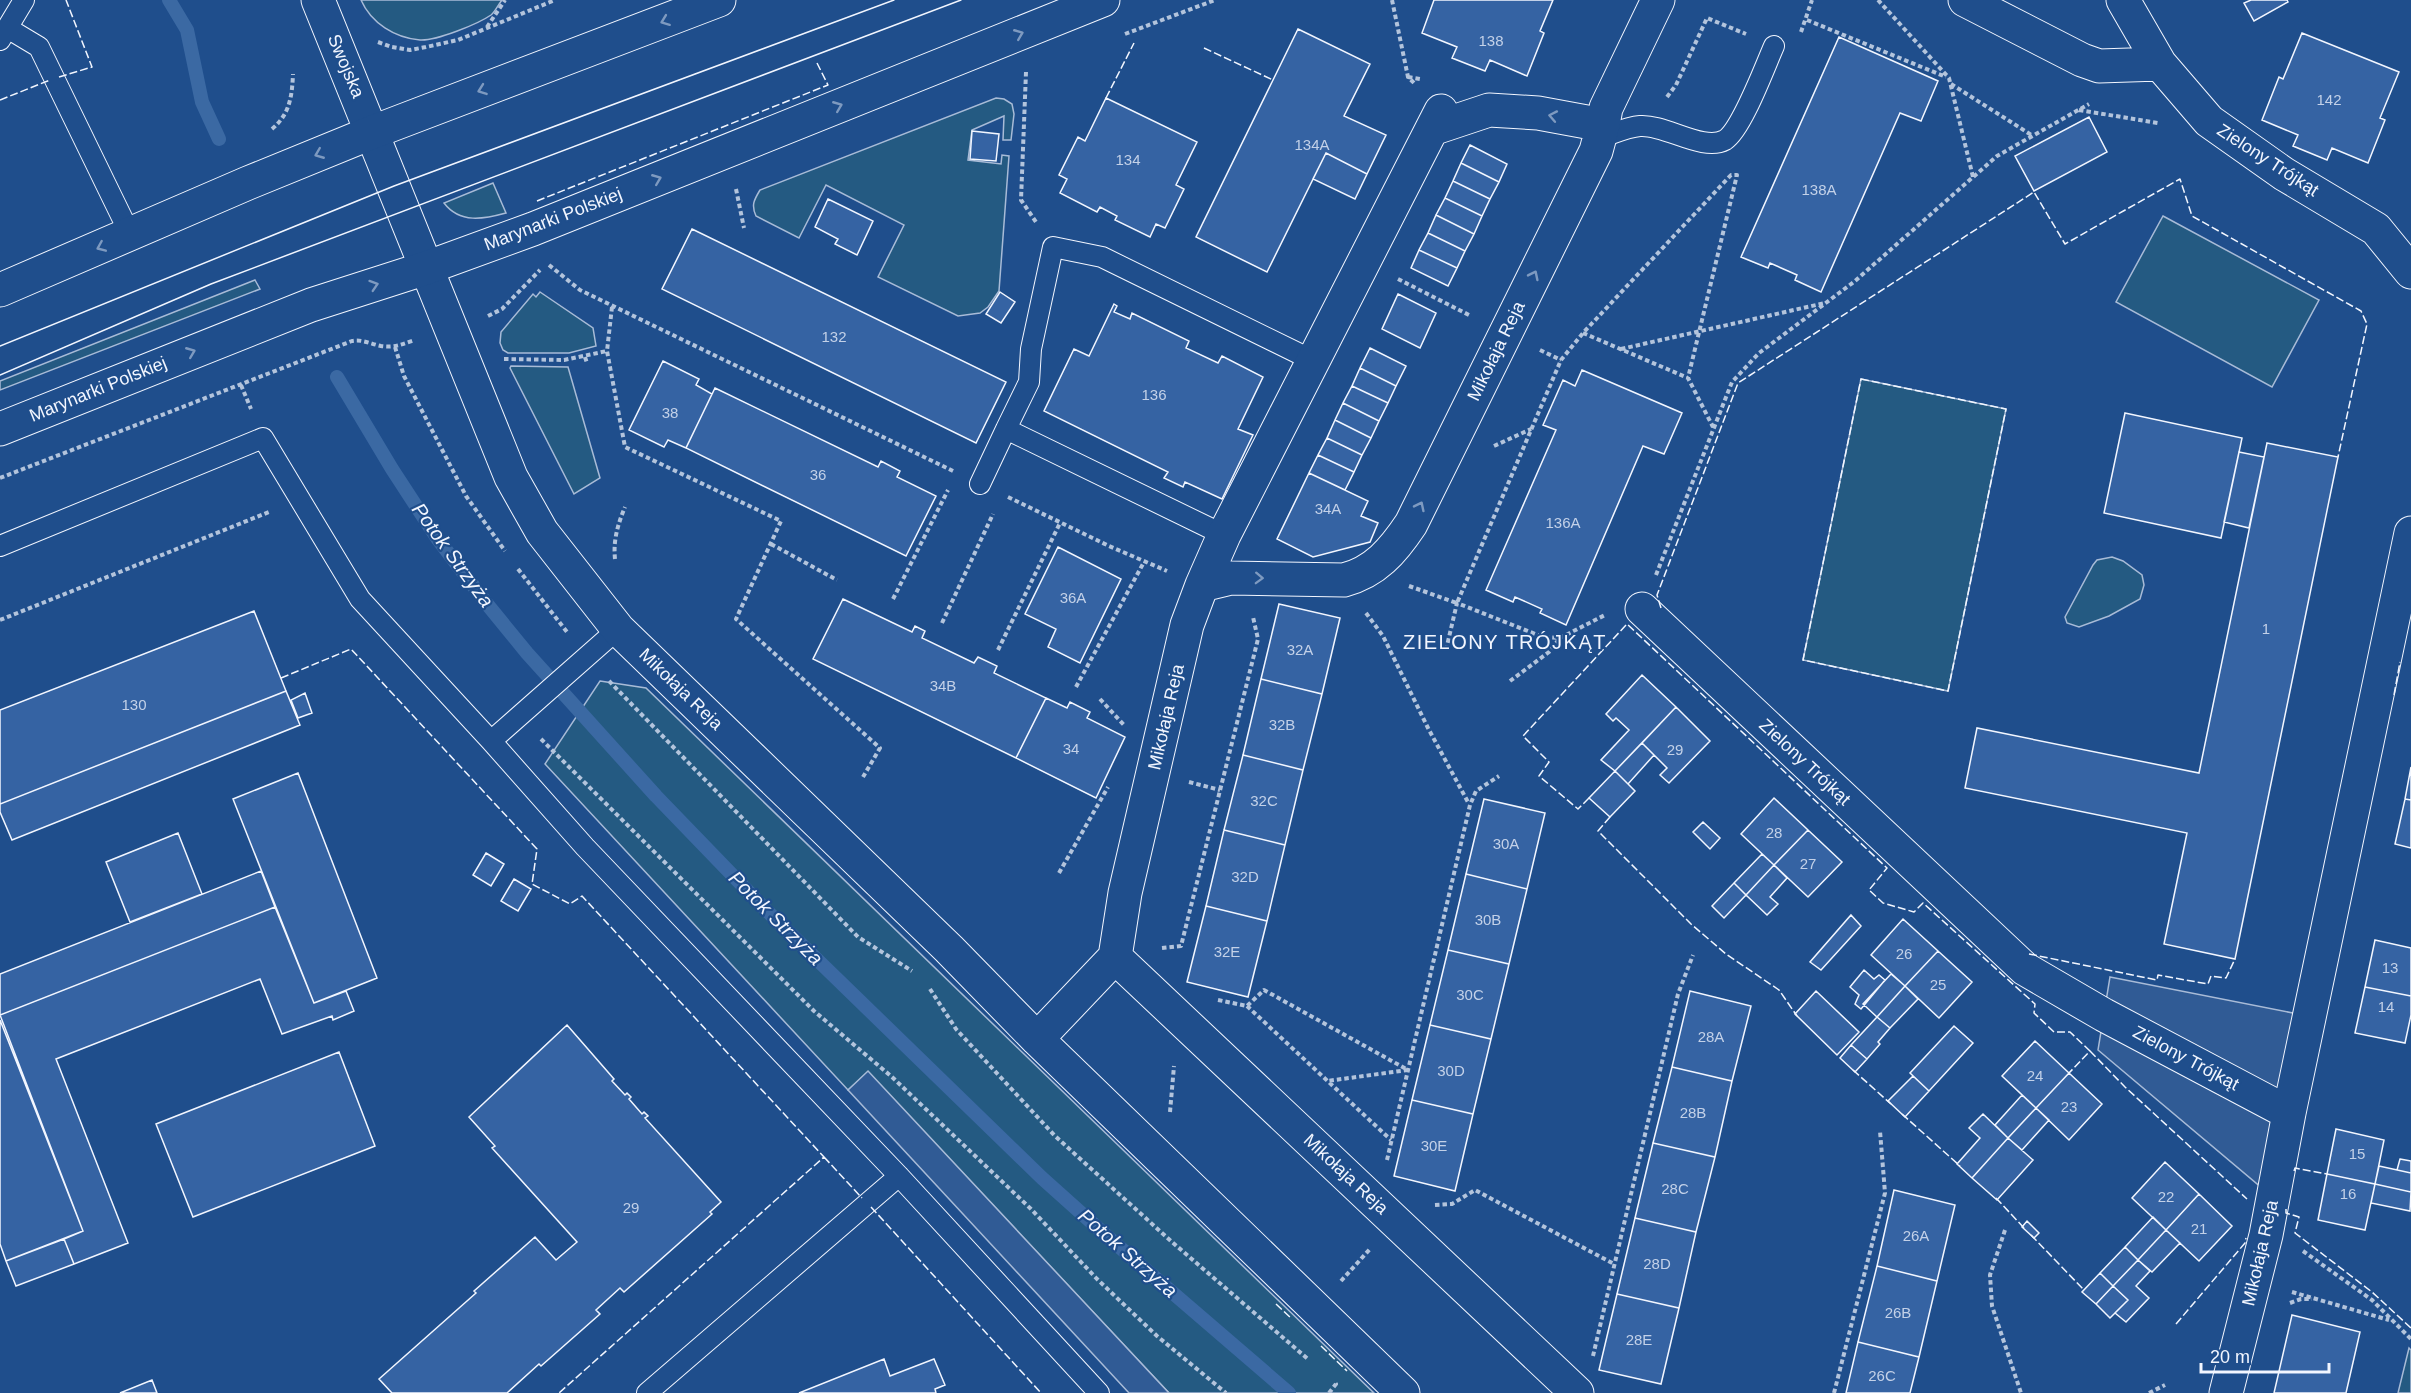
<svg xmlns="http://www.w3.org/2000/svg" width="2411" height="1393" font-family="Helvetica,sans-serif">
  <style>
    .green { fill: #245a82; stroke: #a8bbd7; stroke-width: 1.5 }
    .parking { fill: #305b95; stroke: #a8bbd7; stroke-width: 1.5 }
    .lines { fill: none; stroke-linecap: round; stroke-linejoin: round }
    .stream { stroke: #3b69a3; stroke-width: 14 }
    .building { fill: #3563a3; stroke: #f2f6ff; stroke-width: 1.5 }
    .lane-casing { stroke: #f2f6ff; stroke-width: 22 }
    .street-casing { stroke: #f2f6ff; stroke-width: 35 }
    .secondary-casing { stroke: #f2f6ff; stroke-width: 35 }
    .path { stroke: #b3c4dc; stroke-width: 4; stroke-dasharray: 4.5 3; stroke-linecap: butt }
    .lane { stroke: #1f4e8c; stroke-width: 20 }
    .street { stroke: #1f4e8c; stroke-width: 33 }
    .secondary { stroke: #1f4e8c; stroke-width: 33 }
    .tram { stroke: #f2f6ff; stroke-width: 1.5 }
    .fence { stroke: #f2f6ff; stroke-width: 1.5; stroke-dasharray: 8 3; stroke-linecap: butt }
    .oneway { stroke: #7e9ac0 }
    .labels { text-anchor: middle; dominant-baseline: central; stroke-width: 4.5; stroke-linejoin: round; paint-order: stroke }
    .number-label { font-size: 15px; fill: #c3d1e8 }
    .street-label { font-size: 18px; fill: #f2f6ff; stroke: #1f4e8c }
    .water-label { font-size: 20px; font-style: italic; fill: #f2f6ff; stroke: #1f4e8c }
    .neighbourhood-label { font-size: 20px; letter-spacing: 1.5px; fill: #f2f6ff; stroke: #1f4e8c }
  </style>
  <rect width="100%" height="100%" fill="#1f4e8c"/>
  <!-- green -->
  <path class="green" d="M361,0H502C498,5 495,12 491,15C478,24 436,41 420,40C395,38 371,23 361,0Z
    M996,98L1004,99L1012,104L1014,114L1011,140H1003L1004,116L972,130L968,160L1001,164L1002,155L1009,156L999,291L988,307L980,313L958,316L878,277L904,225L826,185L799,238L756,216C751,205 754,200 760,190Z
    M493,183L506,213C484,219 460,224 444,203Z
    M2163,216L2319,300L2272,387L2116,302Z
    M255,280L260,289L0,390V381Z
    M540,292L593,328L596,346L569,353H508L503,350L500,343L501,332L533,294L536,297Z
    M511,366L568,367L600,478L574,494L510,368Z
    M1861,379L2006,409L1948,691L1803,660Z
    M2112,557L2123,561L2142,575L2144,585L2140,599L2109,616L2079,627L2067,623L2065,617L2093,565L2097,560Z
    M600,681L646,688L1374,1393H1169L868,1072L848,1090L545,764Z
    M2409,1348L2411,1350V1393H2398Z"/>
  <!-- parking -->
  <path class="parking" d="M2110,977L2298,1014L2262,1188L2098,1050Z
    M868,1071L1169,1393H1129L848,1090Z"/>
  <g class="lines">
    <!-- stream -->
    <path class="stream" d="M169,0L187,30L202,102L219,139
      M337,377L392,469L437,538L487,604L527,653L656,796L766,910L1042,1178L1109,1238L1289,1393"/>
  </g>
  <!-- building -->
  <path class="building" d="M1434,0H1553L1540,31L1544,33L1527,76L1490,60L1485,71L1452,58L1457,47L1422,33Z
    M2251,0H2287L2288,2L2254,21L2244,3Z
    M1298,29L1370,64L1344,116L1386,135L1367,174L1326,153L1267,272L1196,237Z
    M2302,33L2399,72L2380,118L2385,120L2368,163L2332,148L2327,160L2293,146L2298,135L2262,120L2279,77L2283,79Z
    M1839,37L1938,81L1921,121L1900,113L1821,292L1795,280L1797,275L1770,263L1768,268L1741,257Z
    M1106,98L1197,142L1176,185L1184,189L1165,228L1156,224L1150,237L1115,220L1117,216L1100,207L1097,212L1060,193L1067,179L1059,175L1078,137L1085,141Z
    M2089,117L2107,152L2034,191L2015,156Z
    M972,131L999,134L996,161L970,159Z
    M1470,145L1507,164L1499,182L1461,163Z
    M1326,153L1367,174L1355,199L1313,179Z
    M1461,163L1499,182L1490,199L1453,181Z
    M1453,181L1490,199L1482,216L1445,198Z
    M1445,198L1482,216L1474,234L1436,215Z
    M828,199L873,221L857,255L835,244L838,239L815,227Z
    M1436,215L1474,234L1465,251L1428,233Z
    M692,229L1006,382L976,443L662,289Z
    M1428,233L1465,251L1457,268L1419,250Z
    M1419,250L1457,268L1448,286L1411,268Z
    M1000,292L1015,302L1001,323L986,314Z
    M1398,294L1436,313L1420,348L1382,329Z
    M1114,304L1117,306L1114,312L1130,319L1132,313L1189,341L1186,348L1218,363L1222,356L1263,377L1238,429L1253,435L1222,499L1185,482L1183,487L1164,478L1168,472L1044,411L1074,349L1089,356Z
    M1370,348L1406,366L1396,386L1360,368Z
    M663,361L699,379L696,385L712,394L686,448L668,440L664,447L629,430Z
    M1360,368L1396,386L1388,403L1352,386Z
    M1582,370L1682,413L1664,454L1643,446L1566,625L1540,613L1542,609L1515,597L1513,602L1486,590L1556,430L1543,425L1563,380L1575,386Z
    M1352,386L1388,403L1379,421L1343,403Z
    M715,388L878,467L881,461L900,471L897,477L936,496L906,556L686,448Z
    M1343,403L1379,421L1371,438L1335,420Z
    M2125,413L2242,438L2221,538L2104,513Z
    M1335,420L1371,438L1362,455L1327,438Z
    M1327,438L1362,455L1354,472L1318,455Z
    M2267,443L2338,457L2235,959L2164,944L2187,833L1965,788L1977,728L2199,773Z
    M2239,452L2264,457L2249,528L2224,522Z
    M1318,455L1354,472L1345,490L1309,473Z
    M1309,473L1368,501L1361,516L1378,523L1370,542L1313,557L1277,539Z
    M1058,547L1121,579L1080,663L1048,647L1056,629L1025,614Z
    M843,599L912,632L915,626L925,631L922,638L974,663L978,657L997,666L994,673L1046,698L1016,758L813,659Z
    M1279,604L1340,618L1322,694L1261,679Z
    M254,611L286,691L0,804V710Z
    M1642,675L1676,707L1615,771L1601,760L1629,730L1616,718L1613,721L1606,714Z
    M1261,679L1322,694L1303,770L1243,755Z
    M286,691L300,725L12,840L0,812V804Z
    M305,693L312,713L298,718L291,700Z
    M1046,698L1067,708L1070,702L1090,712L1087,718L1125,737L1096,798L1016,758Z
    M1676,707L1710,741L1669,783L1660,775L1667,768L1642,743Z
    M1642,743L1654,755L1628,784L1615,771Z
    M1243,755L1303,770L1285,845L1224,830Z
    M2411,767V800L2405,799Z
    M1615,771L1635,791L1610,817L1589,798Z
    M298,773L377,978L314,1003L233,799Z
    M1774,798L1808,830L1774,865L1741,834Z
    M1484,799L1545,813L1527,889L1466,874Z
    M2405,799L2411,800V848L2395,844Z
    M1703,822L1720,838L1710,849L1693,832Z
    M1224,830L1285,845L1267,921L1206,906Z
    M1808,830L1842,862L1808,897L1774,865Z
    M178,833L202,894L130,922L106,862Z
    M486,853L504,864L491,886L473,875Z
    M1762,854L1774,865L1746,895L1734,883Z
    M1774,865L1787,878L1770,897L1778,904L1767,915L1746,895Z
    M261,871L275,907L0,1015V974Z
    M1466,874L1527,889L1509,964L1448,950Z
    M514,879L531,889L518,911L501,901Z
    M1734,883L1746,895L1724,918L1712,906Z
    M1206,906L1267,921L1248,997L1187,982Z
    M275,907L314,1003L346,991L354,1011L333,1020L332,1016L282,1034L260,979L56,1059L128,1243L74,1264L64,1239L83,1231L0,1015Z
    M1851,915L1861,926L1821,970L1810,962Z
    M1903,919L1938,951L1905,986L1871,955Z
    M2375,940L2411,948V996L2365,987Z
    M1448,950L1509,964L1491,1039L1430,1025Z
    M1938,951L1972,982L1939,1018L1905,986Z
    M1864,970L1874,979L1879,975L1885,980L1861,1009L1855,1004L1859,995L1850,987Z
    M1891,974L1905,986L1877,1017L1863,1004Z
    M1905,986L1918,999L1890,1028L1877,1017Z
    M2365,987L2411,996V1015L2405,1043L2355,1033Z
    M1690,991L1751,1006L1732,1081L1672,1067Z
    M1816,991L1859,1032L1837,1055L1795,1014Z
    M1877,1017L1890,1028L1878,1042L1880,1044L1867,1059L1851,1045Z
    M0,1020L83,1231L6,1261L0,1244Z
    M567,1025L614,1079L612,1081L625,1095L627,1093L631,1097L629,1099L642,1114L644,1112L648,1116L645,1118L721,1202L710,1212L712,1214L624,1292L620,1288L596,1310L600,1314L541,1366L539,1364L507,1393H392L379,1379L476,1293L474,1291L535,1237L556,1260L577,1242L492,1148L495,1146L469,1117Z
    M1430,1025L1491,1039L1473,1114L1412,1100Z
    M1954,1026L1973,1043L1929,1091L1910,1073Z
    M2035,1041L2069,1073L2036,1108L2002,1076Z
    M1851,1045L1867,1059L1855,1072L1840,1058Z
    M339,1052L375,1146L193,1217L156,1124Z
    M1672,1067L1732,1081L1715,1157L1653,1143Z
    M2069,1073L2102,1104L2069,1140L2036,1108Z
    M1913,1076L1929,1091L1905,1117L1888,1101Z
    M2022,1095L2036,1108L2008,1138L1995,1125Z
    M1412,1100L1473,1114L1455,1191L1394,1176Z
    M2036,1108L2049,1120L2022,1150L2008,1138Z
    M1983,1114L2008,1138L1972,1178L1957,1164L1980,1138L1969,1128Z
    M2336,1129L2384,1140L2375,1184L2327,1174Z
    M2008,1138L2033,1160L1997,1200L1972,1178Z
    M1653,1143L1715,1157L1696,1232L1635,1218Z
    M2400,1159L2411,1161V1173L2397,1170Z
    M2165,1162L2199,1194L2166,1230L2132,1198Z
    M2379,1166L2411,1173V1192L2375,1184Z
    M2327,1174L2375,1184L2365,1230L2318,1220Z
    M2375,1184L2411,1192L2410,1211L2371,1203Z
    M1894,1190L1955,1205L1937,1281L1877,1266Z
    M2199,1194L2232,1226L2199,1261L2166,1230Z
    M2153,1217L2166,1230L2138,1260L2125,1247Z
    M1635,1218L1696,1232L1679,1308L1617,1294Z
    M2027,1221L2039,1233L2034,1238L2022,1227Z
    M2166,1230L2180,1243L2152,1272L2138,1260Z
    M64,1239L74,1264L16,1286L6,1261Z
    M2125,1247L2138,1260L2113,1286L2100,1273Z
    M2138,1260L2150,1271L2136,1286L2149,1298L2126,1322L2115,1313L2128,1300L2113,1286Z
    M1877,1266L1937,1281L1919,1357L1858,1342Z
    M2100,1273L2113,1286L2096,1304L2082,1292Z
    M2113,1286L2128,1300L2110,1318L2096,1304Z
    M1617,1294L1679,1308L1661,1384L1599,1370Z
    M2292,1315L2360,1332L2346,1393H2274Z
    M1858,1342L1919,1357L1910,1393H1846Z
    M884,1359L890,1376L934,1359L945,1385L935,1389L936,1393H799Z
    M152,1380L157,1393H120Z"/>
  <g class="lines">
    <defs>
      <path id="lane" d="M9,29L39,47L130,234
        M0,40L24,0
        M1599,138C1612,134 1627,127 1640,126C1665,124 1703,152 1725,140C1742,129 1765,66 1774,46
        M980,484L1006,429
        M1224,535L1006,429L1029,382L1031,349L1053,247L1102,257L1314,361
        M0,546L263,438L360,599L491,741L585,847L899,1176L1099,1393
        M491,741L618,629
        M647,1393L899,1176"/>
      <path id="street" d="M318,0L511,477L542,532L618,629L949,949L1037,1039L1403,1393
        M1965,0L2082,60L2099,66L2160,64
        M2123,0L2160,64L2209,121L2284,174L2376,229L2411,272
        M1441,111L1224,535L1202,585L1187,625L1125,893L1115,957L1577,1393
        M1603,125L1606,108L1658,0
        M1202,585L1231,578L1344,580C1375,572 1393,551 1411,524L1596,151L1603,125L1538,113L1489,110L1432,129
        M1642,609L2025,969L2104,1015L2289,1113L2411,533
        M1037,1039L1115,957
        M2226,1393L2266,1235L2289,1113"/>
      <path id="secondary" d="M0,290L248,183L373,132L719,0
        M0,429L311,305L426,268L533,229L1103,0"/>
    </defs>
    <!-- lane casing -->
    <use href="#lane" class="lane-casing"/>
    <!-- street casing -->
    <use href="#street" class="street-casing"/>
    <!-- secondary casing -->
    <use href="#secondary" class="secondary-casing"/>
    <!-- path -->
    <path class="path" d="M1392,0L1408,77L1416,85
      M1878,0L1949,78L1973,177
      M1807,20L1946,77
      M487,27L505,0
      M1801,32L1812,0
      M1125,34L1215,0
      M378,42L392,47L410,50L426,47L458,40L555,0
      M1026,72L1021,200L1036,222
      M1408,77L1420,79
      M1951,84L2033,136
      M1667,97L1676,85L1707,18L1746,34
      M2079,110L2158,123
      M272,129C290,114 292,96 293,74
      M736,189L744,228
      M549,265L580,290L953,471
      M1398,279L1471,316
      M612,307L607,351L625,447L781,521L736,619L880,748L863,777
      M488,316L502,309L540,270
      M1583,333L1688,378
      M395,347L404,376L466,496L505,551
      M1621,349L1825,303
      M1540,350L1561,360
      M585,357L587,363
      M504,359L564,360L607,351
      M241,385L251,409
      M1494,446L1531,429
      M0,478L352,341C362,339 371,344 381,346C394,348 403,344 415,340
      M1008,497L1109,546L1167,571
      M771,544L837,580
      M615,559C613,540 618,524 625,507
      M518,569L567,632
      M1656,575L1732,382L1759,353L1855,281L1997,156L2089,104
      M1409,586L1457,603L1561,360L1583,333L1731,175H1737L1688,378L1713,427
      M893,599L948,490
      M1366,613L1383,636L1428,728L1469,804
      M0,620L269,512
      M942,623L993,514
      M998,650L1060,523
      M1446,650L1457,603L1543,637L1560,638L1605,615
      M609,681L858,937L912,971
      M1510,681L1549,652L1560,638
      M1076,687L1144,562
      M1100,699L1124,725
      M541,739L814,1011L892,1077L1031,1209L1097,1279L1157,1336L1226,1393
      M1189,782L1220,790
      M1059,873L1108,787
      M1162,948L1181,946L1258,639L1253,617
      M930,989L956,1029L1055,1136L1172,1242L1309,1360
      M1218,1000L1247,1006L1264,990L1408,1070L1327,1081
      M1247,1006L1391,1140
      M1170,1112L1174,1066
      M1387,1160L1470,805L1476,791L1499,776
      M1435,1205L1452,1204L1475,1190L1614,1264
      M2005,1230L1990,1275L1992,1306L2021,1393
      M2303,1251L2372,1300L2411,1339
      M1341,1281L1370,1249
      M2292,1292L2389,1320
      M2290,1303L2301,1299H2312
      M1593,1356L1678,994L1693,955
      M1329,1393L1336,1384L1335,1383
      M1834,1393L1885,1193L1880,1131
      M2149,1393L2165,1385"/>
    <!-- lane -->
    <use href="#lane" class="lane"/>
    <!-- street -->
    <use href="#street" class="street"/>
    <!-- secondary -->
    <use href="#secondary" class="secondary"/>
    <!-- tram -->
    <path class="tram" d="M0,346L394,186L894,0
      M0,375L211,284L961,0"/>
    <!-- fence -->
    <path class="fence" d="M1204,48L1273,80
      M59,77L92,67L66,0
      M1106,98L1134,43
      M0,100L50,80
      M537,201L828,85L817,63
      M1861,379L2006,409L1948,691L1803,660Z
      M1661,608L1657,595L1738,383L2034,192L2065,244L2180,179L2192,216L2361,311L2367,324L2338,457
      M281,678L351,649L537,849L532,884L570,904L582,896L824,1157L559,1393
      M2394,695L2400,662
      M1589,798L1578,809L1539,776L1549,762L1523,736L1627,624L1887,868L1869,890L1883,903L1914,912L1923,903L2035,1004L2034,1013L2054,1032H2070L2090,1051L2069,1073
      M1610,817L1598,831L1691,924L1726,954L1779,990L1797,1016
      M2029,954L2157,980L2158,975L2208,984L2211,976L2226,978L2235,959
      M2090,1051L2125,1087L2247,1199
      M1853,1070L1891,1104
      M1902,1114L1960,1166
      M824,1157L862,1198
      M2294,1171L2295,1168L2327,1174
      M1996,1198L2025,1229
      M871,1207L1041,1393
      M2286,1209V1213L2299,1217L2295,1233L2372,1292L2411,1328
      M2031,1235L2083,1289
      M1276,1304L1292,1319
      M2176,1324L2245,1243L2246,1238
      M1321,1346L1347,1371"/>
  </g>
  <!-- one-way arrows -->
  <defs><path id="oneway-chevron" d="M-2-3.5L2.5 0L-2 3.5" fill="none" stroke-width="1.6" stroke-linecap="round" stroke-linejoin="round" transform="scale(1.5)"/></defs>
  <g class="oneway">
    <use href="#oneway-chevron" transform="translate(665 21) rotate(159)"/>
    <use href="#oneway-chevron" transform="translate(1019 34) rotate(-22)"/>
    <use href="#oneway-chevron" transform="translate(482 90) rotate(160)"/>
    <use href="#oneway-chevron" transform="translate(838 106) rotate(-22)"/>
    <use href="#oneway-chevron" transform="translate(1553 116) rotate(-169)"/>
    <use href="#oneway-chevron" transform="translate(319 154) rotate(158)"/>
    <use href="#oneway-chevron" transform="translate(657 179) rotate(-22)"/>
    <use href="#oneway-chevron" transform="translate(101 247) rotate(157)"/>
    <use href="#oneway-chevron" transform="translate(1534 275) rotate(-64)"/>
    <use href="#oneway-chevron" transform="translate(374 285) rotate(-18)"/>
    <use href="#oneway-chevron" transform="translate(191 352) rotate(-22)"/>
    <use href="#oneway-chevron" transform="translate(1420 506) rotate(-64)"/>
    <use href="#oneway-chevron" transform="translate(1259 578) rotate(2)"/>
  </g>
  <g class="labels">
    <!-- number labels -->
    <g class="number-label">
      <text x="1491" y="40">138</text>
      <text x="2329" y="99">142</text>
      <text x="1312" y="144">134A</text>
      <text x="1128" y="159">134</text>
      <text x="1819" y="189">138A</text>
      <text x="834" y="336">132</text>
      <text x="1154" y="394">136</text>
      <text x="670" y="412">38</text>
      <text x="818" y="474">36</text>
      <text x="1328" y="508">34A</text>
      <text x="1563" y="522">136A</text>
      <text x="1073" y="597">36A</text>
      <text x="2266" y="628">1</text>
      <text x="1300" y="649">32A</text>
      <text x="943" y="685">34B</text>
      <text x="134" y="704">130</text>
      <text x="1282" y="724">32B</text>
      <text x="1071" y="748">34</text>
      <text x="1675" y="749">29</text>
      <text x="1264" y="800">32C</text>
      <text x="1774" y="832">28</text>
      <text x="1506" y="843">30A</text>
      <text x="1808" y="863">27</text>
      <text x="1245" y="876">32D</text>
      <text x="1488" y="919">30B</text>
      <text x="1227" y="951">32E</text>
      <text x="1904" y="953">26</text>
      <text x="2390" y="967">13</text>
      <text x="1938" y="984">25</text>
      <text x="1470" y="994">30C</text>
      <text x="2386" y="1006">14</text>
      <text x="1711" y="1036">28A</text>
      <text x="1451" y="1070">30D</text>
      <text x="2035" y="1075">24</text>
      <text x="2069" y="1106">23</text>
      <text x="1693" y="1112">28B</text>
      <text x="1434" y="1145">30E</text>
      <text x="2357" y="1153">15</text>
      <text x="1675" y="1188">28C</text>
      <text x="2348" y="1193">16</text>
      <text x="2166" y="1196">22</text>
      <text x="631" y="1207">29</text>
      <text x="2199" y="1228">21</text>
      <text x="1916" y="1235">26A</text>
      <text x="1657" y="1263">28D</text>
      <text x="1898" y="1312">26B</text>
      <text x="1639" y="1339">28E</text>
      <text x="1882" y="1375">26C</text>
    </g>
    <!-- street labels -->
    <g class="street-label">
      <text transform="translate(346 66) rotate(67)">Swojska</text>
      <text transform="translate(2268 160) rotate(33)">Zielony Trójkąt</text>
      <text transform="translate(553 219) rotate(-21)">Marynarki Polskiej</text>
      <text transform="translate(1496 351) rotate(-64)">Mikołaja Reja</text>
      <text transform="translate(98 389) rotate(-22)">Marynarki Polskiej</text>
      <text transform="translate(681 689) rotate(44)">Mikołaja Reja</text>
      <text transform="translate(1166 717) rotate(-77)">Mikołaja Reja</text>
      <text transform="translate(1805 762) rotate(43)">Zielony Trójkąt</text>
      <text transform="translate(2186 1058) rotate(28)">Zielony Trójkąt</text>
      <text transform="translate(1346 1174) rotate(43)">Mikołaja Reja</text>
      <text transform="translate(2260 1253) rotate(-77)">Mikołaja Reja</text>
    </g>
    <!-- water labels -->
    <g class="water-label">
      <text transform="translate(453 555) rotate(54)">Potok Strzyża</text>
      <text transform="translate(776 918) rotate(45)">Potok Strzyża</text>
      <text transform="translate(1128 1253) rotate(41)">Potok Strzyża</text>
    </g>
    <!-- neighbourhood labels -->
    <g class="neighbourhood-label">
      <text x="1505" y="642">ZIELONY TRÓJKĄT</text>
    </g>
  </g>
  <!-- scale -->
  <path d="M2201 1363v9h128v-9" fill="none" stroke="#f2f6ff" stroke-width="3"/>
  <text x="2210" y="1363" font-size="18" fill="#f2f6ff" stroke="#1f4e8c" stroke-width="4.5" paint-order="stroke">20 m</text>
</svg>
